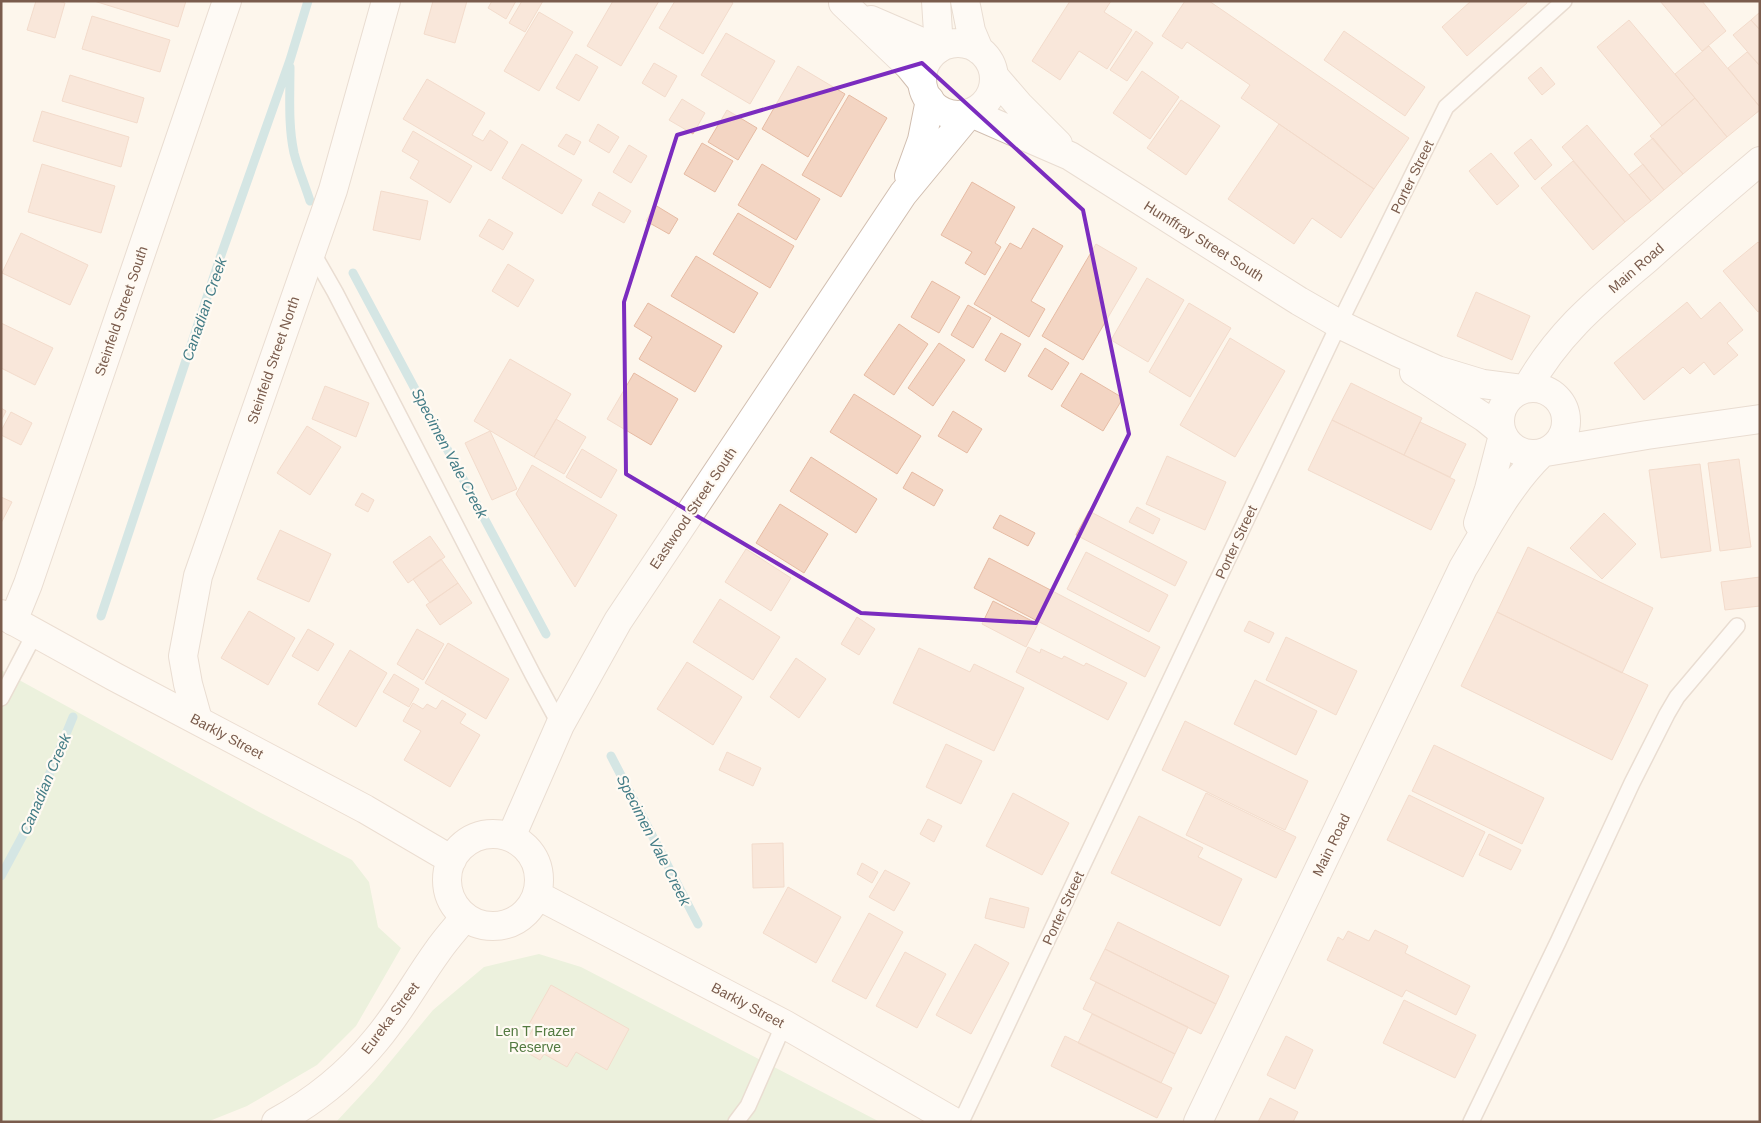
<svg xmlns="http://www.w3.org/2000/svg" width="1761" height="1123" font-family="Helvetica,sans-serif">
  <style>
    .green { fill: #d8ecc9 }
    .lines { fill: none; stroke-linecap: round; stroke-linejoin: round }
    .stream { stroke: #a5d3da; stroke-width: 9 }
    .building { fill: #f3d5c3; stroke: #e6bba3 }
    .service-casing { stroke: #d1beb0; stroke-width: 18 }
    .minor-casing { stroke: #d1beb0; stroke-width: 30 }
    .tertiary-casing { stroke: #d1beb0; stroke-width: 30 }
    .secondary-casing { stroke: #d6c0b0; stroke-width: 30 }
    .service { stroke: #fff; stroke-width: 15 }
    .minor { stroke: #fff; stroke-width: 28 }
    .tertiary { stroke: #fff; stroke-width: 28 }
    .secondary { stroke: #fff; stroke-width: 28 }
    .marked { fill: none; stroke: #7b2cbf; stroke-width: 4; stroke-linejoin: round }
    .labels { text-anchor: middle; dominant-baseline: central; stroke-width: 4.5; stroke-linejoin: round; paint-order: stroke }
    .street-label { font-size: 14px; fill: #7a5c4d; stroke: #fffaf3 }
    .park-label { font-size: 14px; fill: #537a41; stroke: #fffaf3 }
    .water-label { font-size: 15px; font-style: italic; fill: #437c86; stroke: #fffaf3 }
  </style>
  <rect width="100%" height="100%" fill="#fdf6ec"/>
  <!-- green -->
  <path class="green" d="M1,670L261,813L352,860L369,882L378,927L401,948L356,1026L317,1065L247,1106L207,1122H1Z
    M539,954L581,967L880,1122H336L375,1080L433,1010L484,967Z"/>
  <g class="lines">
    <!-- stream -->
    <path class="stream" d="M290,67C290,96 288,125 294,153C298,169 305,185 310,201
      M353,273L546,634
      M101,616L220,258L290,60L308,1
      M611,756L698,924
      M1,876L29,824L73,717"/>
  </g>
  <!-- building -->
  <path class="building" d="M36,1H58L65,3L55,38L27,30Z
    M94,1H186L178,27Z
    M433,1H467L455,43L424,34Z
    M492,1H516L506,19L488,8Z
    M522,1H543L525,32L509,23Z
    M613,1H659L621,66L587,46Z
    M675,1H730L733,3L703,54L659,28Z
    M1070,1H1111L1104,12L1132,30L1107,69L1079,51L1060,80L1032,61Z
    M1185,1H1209L1409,138L1374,189L1241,98L1250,85L1187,42L1182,49L1162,36Z
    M1471,1H1526L1527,3L1467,56L1442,27Z
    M1660,1H1702L1726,31L1702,51Z
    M539,12L573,32L539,91L504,71Z
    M1760,12V30L1751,20Z
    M92,16L170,40L160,72L82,49Z
    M1629,20L1695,98L1662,126L1597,47Z
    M1751,20L1760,30V66L1733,35Z
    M1136,31L1153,43L1127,81L1110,70Z
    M1344,31L1425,87L1405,116L1324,60Z
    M726,33L775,61L750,104L701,75Z
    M1709,46L1760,107V110L1727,137L1675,74Z
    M1747,52L1760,66V107L1728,68Z
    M576,54L598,67L579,101L556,88Z
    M654,63L677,76L665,97L642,83Z
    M798,66L845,94L808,157L762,129Z
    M1541,67L1555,84L1542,95L1528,78Z
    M1142,71L1179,97L1150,139L1113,113Z
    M70,75L144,98L137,123L62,101Z
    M427,79L485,113L472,135L483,141L490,130L508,142L491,171L403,119Z
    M849,95L887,118L841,197L802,175Z
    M1695,98L1727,137L1683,174L1650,136Z
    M682,99L705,113L693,134L669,120Z
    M1181,100L1220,126L1186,175L1147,148Z
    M727,110L757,128L738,160L708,142Z
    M42,111L129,137L121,167L33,141Z
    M598,124L619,137L609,153L589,141Z
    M1279,124L1374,189L1341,238L1312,218L1294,244L1228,199Z
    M1587,125L1651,201L1625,222L1562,147Z
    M413,131L472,166L450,203L410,178L419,161L402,151Z
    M566,134L581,142L574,155L558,146Z
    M1653,138L1683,174L1664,190L1634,154Z
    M1531,139L1552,165L1535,180L1514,153Z
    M702,143L733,161L715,192L684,174Z
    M522,144L582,180L562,214L502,178Z
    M629,145L647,156L631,183L613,172Z
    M1491,153L1519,186L1497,205L1469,171Z
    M1573,161L1625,222L1593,250L1541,188Z
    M42,164L115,186L101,233L28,212Z
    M762,164L820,199L796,240L738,205Z
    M1643,164L1664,190L1651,201L1629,175Z
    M972,182L1015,207L995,243L1001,247L985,275L965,263L972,252L941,235Z
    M381,191L428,201L420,240L373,230Z
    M599,192L631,211L624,223L592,205Z
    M655,205L678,219L669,234L646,221Z
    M738,213L794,246L770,288L713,254Z
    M489,219L513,233L503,250L479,236Z
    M1033,228L1063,246L1031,301L1045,309L1029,337L974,304L1010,243L1021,249Z
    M21,233L88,265L70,305L2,273Z
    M1758,242L1760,244V311L1758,312L1723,271Z
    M1096,244L1137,268L1083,360L1042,336Z
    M696,256L758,293L734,333L671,296Z
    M508,264L534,280L518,307L492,291Z
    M1147,278L1184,300L1148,362L1111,340Z
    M932,281L960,297L939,333L911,317Z
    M1476,292L1530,316L1512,360L1457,336Z
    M1687,302L1701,319L1720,302L1743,330L1727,343L1738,355L1714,375L1704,362L1690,374L1683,367L1644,400L1614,363Z
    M648,303L722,346L695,392L639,359L652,337L634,326Z
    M1189,303L1231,328L1190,397L1149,372Z
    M968,305L991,318L973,348L951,335Z
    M1,323L53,348L35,385L1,368Z
    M899,324L928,344L894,395L864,375Z
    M1001,333L1021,344L1005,372L985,360Z
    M1230,338L1285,371L1235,457L1180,425Z
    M939,343L965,360L933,406L908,388Z
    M1045,348L1069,363L1052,390L1028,376Z
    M510,359L571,394L534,457L474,421Z
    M634,373L678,399L651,445L607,419Z
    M1081,373L1123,398L1103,431L1061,406Z
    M1351,383L1422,418L1404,455L1332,420Z
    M325,386L369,403L356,437L312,419Z
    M854,394L921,436L897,474L830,432Z
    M1,408L6,411L1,421Z
    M953,411L982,429L967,453L938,436Z
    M11,412L32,423L21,445L1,435V431Z
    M556,419L586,437L564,474L534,457Z
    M1332,420L1455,480L1431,530L1308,470Z
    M1420,422L1466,444L1450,477L1404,455Z
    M307,426L341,447L310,495L277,473Z
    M490,431L517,489L492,500L465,443Z
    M582,449L617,470L601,498L566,477Z
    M1167,456L1226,482L1205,530L1146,504Z
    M811,457L877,499L856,533L790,491Z
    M1739,459L1751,547L1720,551L1708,463Z
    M1700,464L1711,551L1661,558L1649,470Z
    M532,465L617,515L575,587L516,494Z
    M912,472L943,490L934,506L903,488Z
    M362,493L374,500L368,512L355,505Z
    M1,497L12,502L1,523Z
    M780,504L828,534L804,573L756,543Z
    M1137,507L1160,519L1153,534L1129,522Z
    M1089,511L1187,562L1175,586L1076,535Z
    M1604,513L1636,544L1602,579L1570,548Z
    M1000,515L1035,533L1028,546L993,528Z
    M280,530L331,554L309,602L257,579Z
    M430,536L445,557L408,583L393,562Z
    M1528,547L1653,608L1622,673L1497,612Z
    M746,549L791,578L771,611L725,582Z
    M1086,552L1168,595L1149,632L1067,589Z
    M989,558L1160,647L1145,677L974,588Z
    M441,559L458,583L430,603L413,579Z
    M1760,577V606L1725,610L1721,582Z
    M458,583L472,603L440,625L426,605Z
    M720,599L780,637L753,680L693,642Z
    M993,601L1038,624L1026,647L982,624Z
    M249,611L295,638L268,685L221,658Z
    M1497,612L1648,685L1612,760L1461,686Z
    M857,617L875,629L859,655L841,644Z
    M1249,621L1274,633L1269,643L1244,631Z
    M308,629L334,644L318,671L292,656Z
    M417,629L444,644L423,680L397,664Z
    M1286,637L1357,671L1336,715L1266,680Z
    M448,643L509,679L486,719L425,683Z
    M1028,647L1040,653L1041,649L1062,659L1064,656L1084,666L1086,663L1127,683L1108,720L1016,672Z
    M919,648L970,672L974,664L1024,688L994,751L893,703Z
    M350,650L387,673L356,727L318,704Z
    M796,658L826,679L799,718L770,697Z
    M687,662L742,697L713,745L657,709Z
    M394,674L419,689L409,707L383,692Z
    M1255,680L1317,711L1296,755L1234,724Z
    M442,700L466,714L460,723L480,735L450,787L404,760L421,731L403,721L413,703L423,709L427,704L436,709Z
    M1185,721L1308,781L1285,830L1162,770Z
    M946,744L982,761L961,804L926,787Z
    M1434,745L1544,798L1522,844L1412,791Z
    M727,752L761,768L753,786L719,770Z
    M1013,793L1069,823L1042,875L986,846Z
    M1206,793L1296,837L1276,878L1186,835Z
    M1409,795L1485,832L1463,877L1387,840Z
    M1139,816L1203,848L1198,857L1242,879L1220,926L1111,873Z
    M928,819L942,826L934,842L920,834Z
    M1489,834L1521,850L1511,870L1479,855Z
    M783,843L784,887L753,888L752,844Z
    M862,863L878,872L872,883L857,874Z
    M885,870L910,883L894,911L869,897Z
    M788,887L841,917L816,963L763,933Z
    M990,898L1029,908L1024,928L985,918Z
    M869,913L903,932L866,999L832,981Z
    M1118,922L1229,976L1216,1004L1105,949Z
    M1375,930L1408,946L1405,953L1470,986L1456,1015L1406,990L1402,997L1327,960L1338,937L1343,940L1348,931L1369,941Z
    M975,944L1009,963L971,1034L936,1015Z
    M1105,949L1216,1004L1201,1034L1090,979Z
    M905,952L946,974L917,1028L876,1006Z
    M1096,982L1188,1027L1175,1054L1083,1009Z
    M551,985L629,1029L607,1070L576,1052L567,1067L544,1054L540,1060L521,1049L533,1029L528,1026Z
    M1404,1000L1476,1035L1455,1078L1383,1043Z
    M1092,1014L1175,1054L1161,1083L1078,1043Z
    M1065,1036L1172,1088L1157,1118L1051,1066Z
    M1286,1036L1313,1050L1295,1089L1267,1075Z
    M1270,1098L1298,1112L1293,1122H1258Z"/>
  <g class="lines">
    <defs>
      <path id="service" d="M311,250L335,292L533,675L560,725
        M1,698L35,633
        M736,1122L748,1106L784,1024
        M961,1122L1339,324L1446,107L1564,1
        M1471,1122L1558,942L1632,783L1667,714L1677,697L1737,626"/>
      <path id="minor" d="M843,3L909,66L922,82
        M871,20L938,49
        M909,176L922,140L930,100
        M1527,388C1559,331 1600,299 1648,258C1685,225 1722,193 1760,161
        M13,621L28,584L227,1
        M198,720L188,684L183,656L198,576L333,190L386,1
        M511,837L560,725L618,621L903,194L969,114
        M276,1122C315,1101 348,1074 376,1040C399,1013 416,981 437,952C445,940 456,928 465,917"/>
      <path id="tertiary" d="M936,1L939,48
        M965,1L971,31L979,50
        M922 79a36 36 0 1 1 72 0a36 36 0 1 1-72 0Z
        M994,76L1019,105L1058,144
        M971,113L1070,156L1299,301L1339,324L1397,352L1437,370L1483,384L1522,389
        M1414,372L1485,418L1501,431
        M1500 421a33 33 0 1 1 66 0a33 33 0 1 1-66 0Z
        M1546,452L1647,435L1760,419
        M1478,523L1489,489L1503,435
        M1198,1122L1463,568C1487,528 1508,486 1541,454"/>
      <path id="secondary" d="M1,614L115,677L365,809L452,860
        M447 880a46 46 0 1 1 92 0a46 46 0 1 1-92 0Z
        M537,895L784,1024L954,1122"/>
    </defs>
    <!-- service casing -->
    <use href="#service" class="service-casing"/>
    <!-- minor casing -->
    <use href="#minor" class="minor-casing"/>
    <!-- tertiary casing -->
    <use href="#tertiary" class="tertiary-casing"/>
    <!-- secondary casing -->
    <use href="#secondary" class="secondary-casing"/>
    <!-- service -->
    <use href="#service" class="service"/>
    <!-- minor -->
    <use href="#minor" class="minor"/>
    <!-- tertiary -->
    <use href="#tertiary" class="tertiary"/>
    <!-- secondary -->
    <use href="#secondary" class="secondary"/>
  </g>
  <!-- marked area -->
  <path d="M0 0H1761V1123H0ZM922,63L1083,210L1129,434L1036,623L861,613L626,474L624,302L677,135Z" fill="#fdf6ec" fill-opacity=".55" fill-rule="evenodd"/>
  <path class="marked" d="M922,63L1083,210L1129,434L1036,623L861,613L626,474L624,302L677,135Z"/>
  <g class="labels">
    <!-- street labels -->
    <g class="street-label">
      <text transform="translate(1412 177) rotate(-64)">Porter Street</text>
      <text transform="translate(1204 241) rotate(32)">Humffray Street South</text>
      <text transform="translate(1636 268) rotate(-41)">Main Road</text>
      <text transform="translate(121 311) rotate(-71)">Steinfeld Street South</text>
      <text transform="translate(273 360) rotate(-71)">Steinfeld Street North</text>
      <text transform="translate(693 508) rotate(-56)">Eastwood Street South</text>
      <text transform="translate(1236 542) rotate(-65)">Porter Street</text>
      <text transform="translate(227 736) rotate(28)">Barkly Street</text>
      <text transform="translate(1331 845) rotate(-64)">Main Road</text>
      <text transform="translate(1063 908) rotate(-65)">Porter Street</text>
      <text transform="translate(748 1005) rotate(28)">Barkly Street</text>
      <text transform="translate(390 1018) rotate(-53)">Eureka Street</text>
    </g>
    <!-- park labels -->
    <g class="park-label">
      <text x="535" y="1031">Len T Frazer<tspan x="535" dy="16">Reserve</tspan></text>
    </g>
    <!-- water labels -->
    <g class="water-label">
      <text transform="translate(204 309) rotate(-71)">Canadian Creek</text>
      <text transform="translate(450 453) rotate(62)">Specimen Vale Creek</text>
      <text transform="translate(45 784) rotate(-67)">Canadian Creek</text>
      <text transform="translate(654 840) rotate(63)">Specimen Vale Creek</text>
    </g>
  </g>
  <!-- border -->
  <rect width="1761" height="1123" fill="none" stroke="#7a5c4d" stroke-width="5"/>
</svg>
